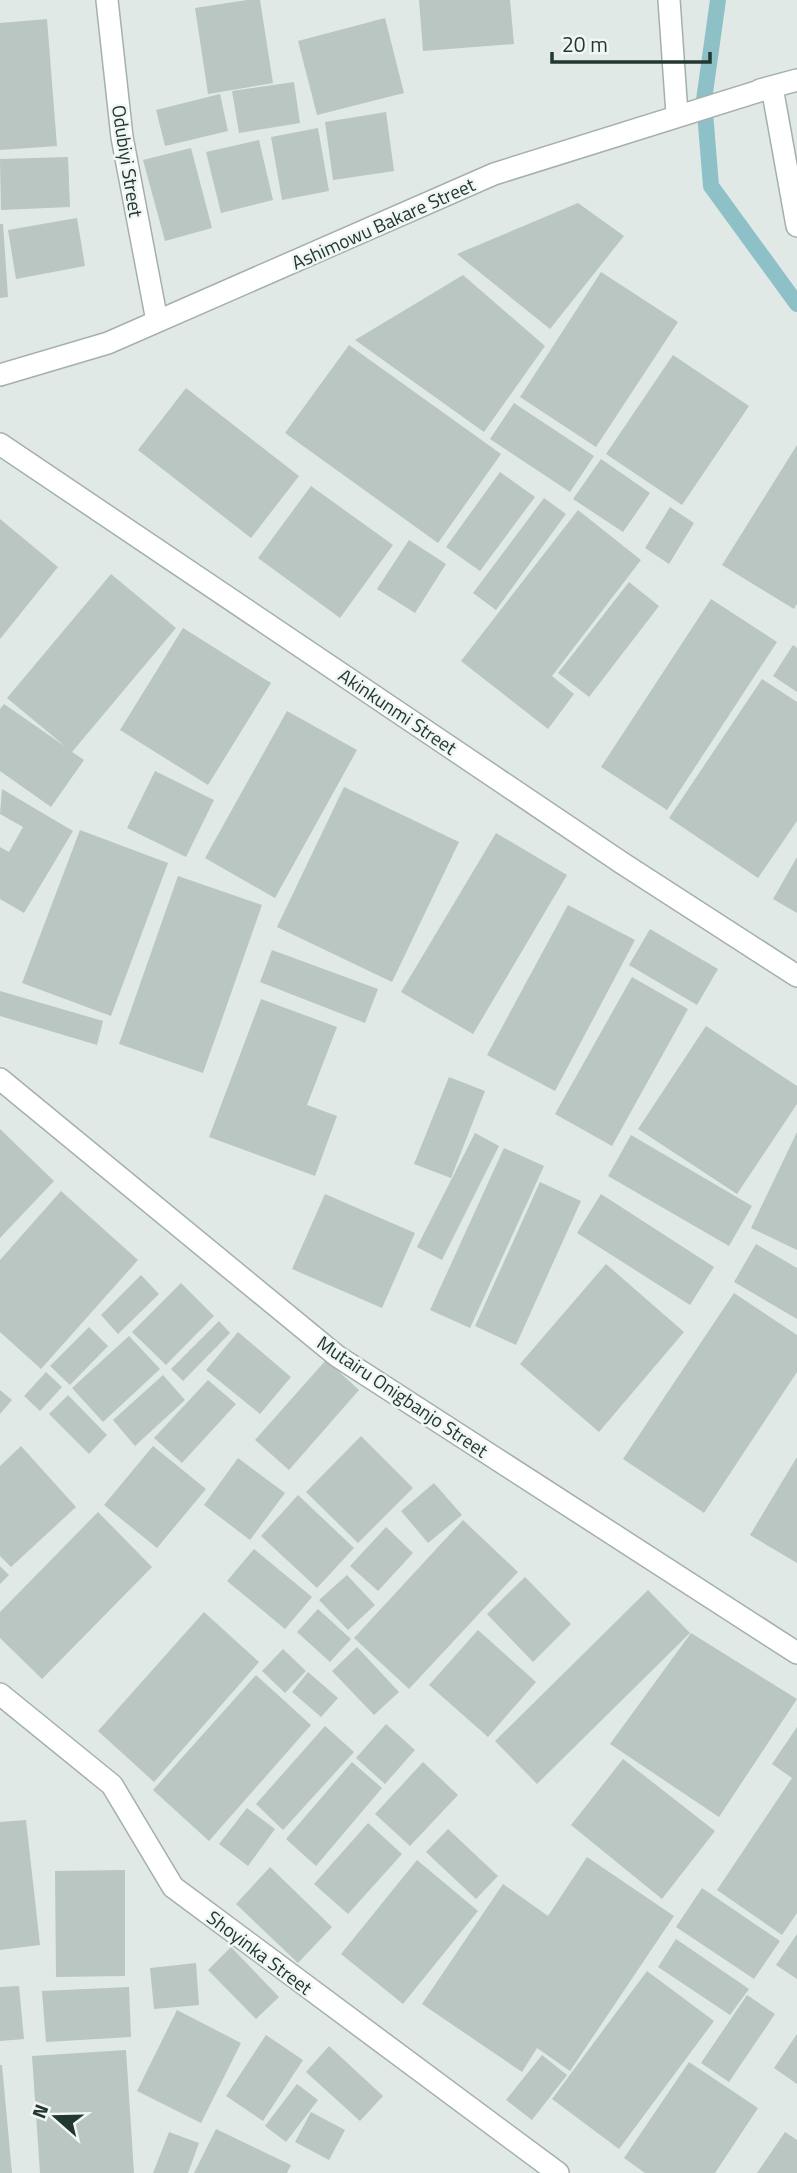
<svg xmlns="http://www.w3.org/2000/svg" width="797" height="2173" font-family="'Titillium Web',sans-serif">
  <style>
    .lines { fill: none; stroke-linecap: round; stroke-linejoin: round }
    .stream { stroke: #8ec0c8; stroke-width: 16 }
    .building { fill: #b9c6c1 }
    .minor-casing { stroke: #a4b0ab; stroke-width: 24 }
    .minor { stroke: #fff; stroke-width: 21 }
    .labels { text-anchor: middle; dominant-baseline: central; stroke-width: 5; stroke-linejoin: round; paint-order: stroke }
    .street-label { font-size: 19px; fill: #233731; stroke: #f0f6f3 }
  </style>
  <rect width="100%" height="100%" fill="#e0e9e5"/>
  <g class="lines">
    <!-- stream -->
    <path class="stream" d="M718,0L704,100L711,186L797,304"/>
  </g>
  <!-- building -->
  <path class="building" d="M247,0H260L273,83L208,94L195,8Z
    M419,0H510L514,44L423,51Z
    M385,18L404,93L317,115L298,41Z
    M47,19L57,146L0,150V23Z
    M294,82L300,123L239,133L232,91Z
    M220,94L228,131L165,146L156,110Z
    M386,112L394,171L333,180L325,122Z
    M318,128L329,191L282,200L271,137Z
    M259,140L273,200L221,213L206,152Z
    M191,148L212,228L165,241L143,160Z
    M68,157L70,207L1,210L0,159Z
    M578,203L624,236L550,329L457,254Z
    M77,218L85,266L16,279L8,230Z
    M0,224H3L8,297L0,298Z
    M601,272L678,322L596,447L520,397Z
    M463,275L545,346L484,432L355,340Z
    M349,345L501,454L438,543L285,433Z
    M673,355L749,406L682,505L606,454Z
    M186,388L299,476L251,538L138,450Z
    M514,403L594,456L570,492L490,439Z
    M797,445V604L794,609L722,565Z
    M601,459L650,493L623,532L573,499Z
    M500,472L535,497L480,571L446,547Z
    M311,486L393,545L340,618L258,558Z
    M544,498L566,514L496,610L473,593Z
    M670,507L694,523L669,564L645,548Z
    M578,510L641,560L552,676L574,694L548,729L461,661Z
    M0,519L58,567L0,639Z
    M409,540L446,564L415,613L377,589Z
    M111,574L176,628L72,752L84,760L51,807L0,771V709L4,704L66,747L7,698Z
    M629,582L659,606L589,697L558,673Z
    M711,599L777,642L667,810L601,767Z
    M183,628L271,683L208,785L120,730Z
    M793,645L797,648V692L773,676Z
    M762,679L797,702V821L758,878L669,818Z
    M287,711L357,750L275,898L205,858Z
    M155,771L214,800L186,857L127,828Z
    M344,787L459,842L392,982L277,927Z
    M2,789L73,831L24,913L0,899V847L9,852L23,827L0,814Z
    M80,830L168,863L111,1016L22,983Z
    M496,833L567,875L473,1034L401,992Z
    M797,857V913L773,899Z
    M178,876L262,905L203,1073L119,1044Z
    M568,905L635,940L555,1091L487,1055Z
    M650,929L718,969L697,1005L629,965Z
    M272,950L378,989L365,1023L260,982Z
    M632,977L688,1009L612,1146L555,1114Z
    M0,991L103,1021L97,1045L0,1016Z
    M261,999L337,1027L307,1105L337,1116L315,1176L209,1137Z
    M706,1026L797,1086V1104L737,1194L638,1129Z
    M449,1077L485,1091L451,1178L414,1164Z
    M0,1129L54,1181L0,1238Z
    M797,1132V1250L751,1228Z
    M475,1133L499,1146L442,1260L417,1247Z
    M631,1135L752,1206L729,1246L608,1176Z
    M504,1148L544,1166L470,1328L430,1310Z
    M540,1182L581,1201L516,1345L475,1326Z
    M61,1191L138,1260L41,1369L0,1332V1260Z
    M325,1194L415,1233L382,1308L292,1269Z
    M601,1194L714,1267L690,1305L577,1233Z
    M756,1244L797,1268V1319L734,1282Z
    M606,1264L684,1332L599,1432L520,1364Z
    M141,1275L159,1294L118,1334L101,1315Z
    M181,1283L214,1316L166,1365L132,1332Z
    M734,1293L797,1335V1372L704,1513L623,1459Z
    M219,1321L230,1333L183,1381L171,1369Z
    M89,1327L108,1346L70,1385L50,1366Z
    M238,1332L291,1377L260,1414L206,1370Z
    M129,1336L160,1369L103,1422L72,1388Z
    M326,1360L359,1390L289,1470L255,1440Z
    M46,1372L62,1387L40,1411L24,1396Z
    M163,1375L185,1400L135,1446L113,1420Z
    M208,1380L236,1404L182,1463L154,1438Z
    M0,1390L12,1400L0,1414Z
    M68,1395L107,1435L89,1454L49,1414Z
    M361,1436L413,1488L358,1543L306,1492Z
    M21,1446L76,1507L11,1567L0,1556V1466Z
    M153,1446L206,1489L157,1548L104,1505Z
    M797,1457V1563L750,1535Z
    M238,1458L285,1493L250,1540L204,1505Z
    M434,1483L462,1515L428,1543L401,1511Z
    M298,1495L354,1548L317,1588L261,1536Z
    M98,1512L152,1567L42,1679L0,1638V1612Z
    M463,1520L518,1572L409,1689L354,1638Z
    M386,1527L413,1553L378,1591L350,1566Z
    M254,1549L312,1597L285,1629L227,1581Z
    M0,1566L9,1575L0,1584Z
    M347,1575L375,1605L348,1630L319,1600Z
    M525,1577L571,1624L533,1662L487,1614Z
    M648,1590L690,1633L537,1784L495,1741Z
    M318,1609L351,1639L330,1662L297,1632Z
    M204,1612L259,1662L154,1782L98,1731Z
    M478,1630L536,1682L488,1737L429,1685Z
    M691,1633L797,1699L719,1817L610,1744Z
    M357,1647L399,1692L374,1715L332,1671Z
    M283,1649L306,1671L285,1693L262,1671Z
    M308,1672L338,1698L321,1717L292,1692Z
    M256,1675L311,1725L209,1841L153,1790Z
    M386,1724L415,1750L385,1784L356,1758Z
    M325,1726L354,1752L283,1830L256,1804Z
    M797,1727V1913L782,1935L717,1890L792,1778L772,1764Z
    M623,1759L715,1831L662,1899L571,1825Z
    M352,1762L382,1788L316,1866L286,1839Z
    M423,1762L458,1795L410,1846L375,1814Z
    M247,1808L275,1829L248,1866L219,1844Z
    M26,1820L40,1945L0,1950V1822Z
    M368,1823L402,1854L348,1914L314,1884Z
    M448,1829L498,1876L476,1899L426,1852Z
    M587,1857L674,1916L570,2071L537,2048L522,2072L422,2004L503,1884L548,1916Z
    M417,1860L478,1911L403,2004L341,1954Z
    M270,1867L332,1927L298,1963L236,1904Z
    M125,1870V1976L56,1977L55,1871Z
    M702,1888L780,1941L754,1979L676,1927Z
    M797,1934V1979L776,1965Z
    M676,1939L749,1989L730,2015L658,1967Z
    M231,1947L279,1997L256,2019L208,1970Z
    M196,1963L199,2005L154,2009L150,1968Z
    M647,1971L714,2021L619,2149L552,2099Z
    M19,1986L24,2039L0,2041V1987Z
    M129,1987L131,2037L46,2042L42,1991Z
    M747,1995L775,2014L729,2082L701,2063Z
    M177,2010L241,2043L201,2123L137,2091Z
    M797,2034V2084L774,2068Z
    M266,2035L303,2060L263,2121L226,2096Z
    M329,2046L383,2096L360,2121L306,2072Z
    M126,2050L134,2173H40L32,2056Z
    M542,2055L567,2075L532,2120L506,2100Z
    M689,2062L758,2108L715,2173H645L624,2158Z
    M0,2065H2L12,2173H0Z
    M297,2084L318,2100L286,2142L265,2126Z
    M311,2112L345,2130L329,2160L295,2142Z
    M216,2129L291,2165L287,2173H194Z
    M169,2132L199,2143L188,2173H153Z
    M785,2132L797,2140V2173H757Z"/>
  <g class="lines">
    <defs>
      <path id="minor" d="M107,0L122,137L157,321
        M669,0L677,114
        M760,90L797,80
        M0,375L108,343L494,174L772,87L797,226
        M0,444L622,863L797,976
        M0,1079L337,1356L797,1653
        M0,1694L112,1785L173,1887L558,2173"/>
    </defs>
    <!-- minor casing -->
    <use href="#minor" class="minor-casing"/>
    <!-- minor -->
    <use href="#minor" class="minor"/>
  </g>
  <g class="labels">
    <!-- street labels -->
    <g class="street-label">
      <text transform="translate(128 161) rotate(81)">Odubiyi Street</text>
      <text transform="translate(383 223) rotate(-24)">Ashimowu Bakare Street</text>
      <text transform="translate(398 711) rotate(34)">Akinkunmi Street</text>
      <text transform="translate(403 1396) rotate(34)">Mutairu Onigbanjo Street</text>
      <text transform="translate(260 1952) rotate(37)">Shoyinka Street</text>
    </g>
  </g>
  <!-- north arrow -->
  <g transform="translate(56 2117) rotate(290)" stroke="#f0f6f3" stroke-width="5" paint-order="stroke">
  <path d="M0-5L12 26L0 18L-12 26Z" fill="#233731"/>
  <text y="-10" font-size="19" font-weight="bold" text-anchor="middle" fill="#233731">N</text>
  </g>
  <!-- scale -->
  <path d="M552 52v10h158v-10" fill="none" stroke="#233731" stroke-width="3.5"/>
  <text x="562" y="52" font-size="21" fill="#233731" stroke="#f0f6f3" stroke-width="5" paint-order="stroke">20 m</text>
</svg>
